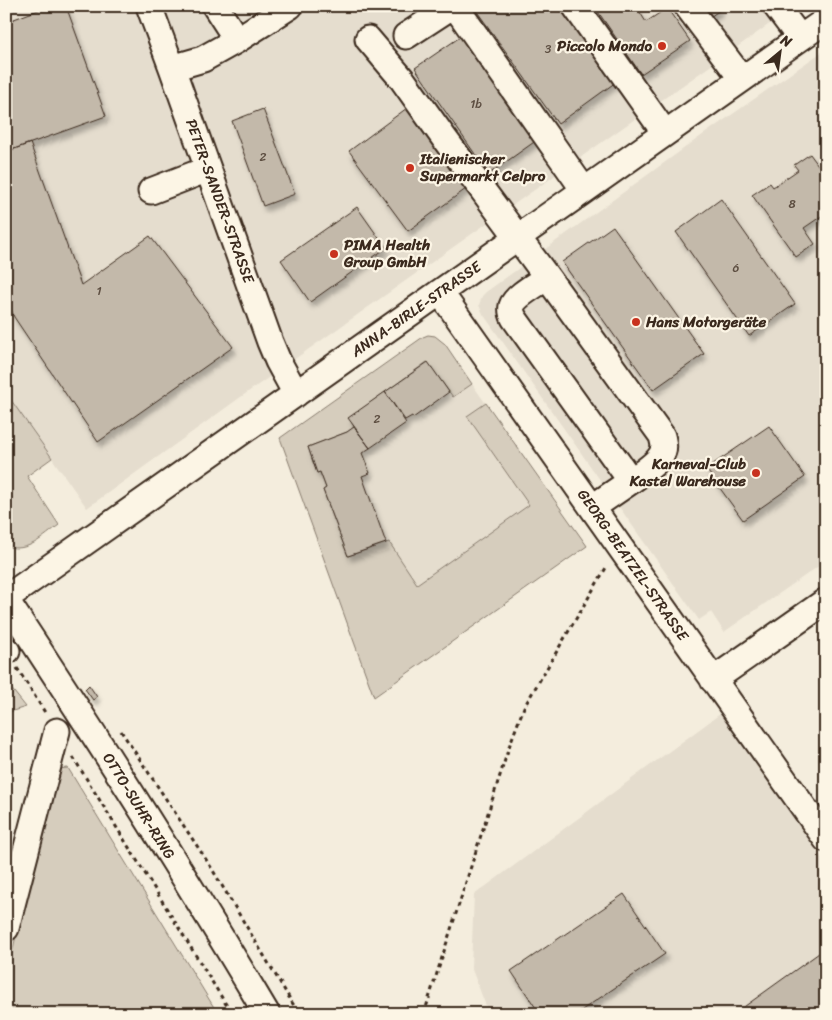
<svg xmlns="http://www.w3.org/2000/svg" width="832" height="1020" font-family="Sriracha,sans-serif">
  <style>
    .built { fill: #e5ddce }
    .green { fill: #d6cdbd; stroke: #887c6e }
    .building { fill: #c3b9aa; stroke: #3b2a1e; filter: url(#shadow) }
    .lines { fill: none; stroke-linecap: round; stroke-linejoin: round }
    .minor-casing { stroke: #3b2a1e; stroke-width: 29 }
    .path { stroke: #3b2a1e; stroke-width: 3; stroke-dasharray: 4 4; stroke-linecap: butt }
    .minor { stroke: #fcf5e5; stroke-width: 25 }
    .poi-dot { fill: #c8321e; stroke: #fcf5e5; stroke-width: 2 }
    .labels { text-anchor: middle; dominant-baseline: central; stroke-width: 4.5; stroke-linejoin: round; paint-order: stroke }
    .number-label { font-size: 12px; fill: #5d4e41 }
    .poi-label { font-size: 15px; font-weight: bold; fill: #3b2a1e; stroke: #fcf5e5; text-anchor: start }
    .street-label { font-size: 15px; fill: #3b2a1e; stroke: #fcf5e5 }
  </style>
  <defs>
    <filter id="shadow"><feDropShadow dx="3" dy="5.5" stdDeviation="2.5" flood-color="#0004"/></filter>
  </defs>
  <rect width="100%" height="100%" fill="#f4eddd"/>
  <filter id="ink" filterUnits="userSpaceOnUse"><feTurbulence type="fractalNoise" baseFrequency=".02" numOctaves="2"/><feDisplacementMap in="SourceGraphic" scale="10" xChannelSelector="R" yChannelSelector="G"/><feConvolveMatrix kernelMatrix="1 2 1 2 8 2 1 2 1" color-interpolation-filters="sRGB"/></filter>
  <g filter="url(#ink)">
    <!-- built -->
    <path class="built" d="M6,6H795L238,399L87,508L6,393Z
      M826,49V561L724,632L711,612L699,620L483,314L479,305L482,296L486,292L697,139Z
      M428,335L435,336L445,344L472,384L587,546L374,697L280,438L423,337Z
      M720,714L826,864V1014H489L471,967L474,895Z"/>
    <!-- green -->
    <path class="green" d="M428,335L435,336L445,344L472,384L453,397L427,362L349,418L354,427L347,432L308,447L317,473L320,472L326,488L323,490L348,556L389,542L417,584L529,505L467,416L486,403L587,546L374,697L280,438L423,337Z
      M6,393L52,458L27,476L59,525C44,536 27,554 6,546Z
      M6,682L26,707L6,713Z
      M68,768L218,1014H6V977L57,769Z"/>
    <!-- building -->
    <path class="building" d="M49,6H66L106,116L6,152V22Z
      M473,6H561L616,82L558,124Z
      M594,6H636L646,22L667,8L690,41L641,74Z
      M694,6H718L720,10L704,21Z
      M463,35L537,140L489,174L415,68Z
      M411,105L470,186L408,231L349,151Z
      M263,109L295,194L263,206L232,121Z
      M30,143L81,285L150,236L233,347L98,442L14,317L6,297V152Z
      M810,154L826,176V213L804,228L815,244L796,257L752,195L770,183L773,187L798,170L794,165Z
      M721,199L795,304L749,336L676,232Z
      M357,207L386,248L310,302L281,260Z
      M613,226L704,354L653,390L562,262Z
      M428,362L449,392L413,418L412,416L405,420L385,392Z
      M385,392L406,423L370,448L348,418Z
      M769,426L805,477L743,520L706,469Z
      M354,427L370,448L362,453L370,473L362,476L386,543L348,556L323,490L326,488L320,472L317,473L308,447L347,432Z
      M89,685L97,697L93,700L85,689Z
      M624,894L665,954L576,1014H540L511,971Z
      M826,948V1014H734Z"/>
    <g class="lines">
      <defs>
        <path id="minor" d="M149,6L172,68L270,342L278,361L296,394
          M215,6L237,40
          M455,6L584,190
          M575,6L665,133
          M687,6L742,79
          M776,6L800,38
          M406,36L452,6
          M368,39L402,79L444,138L547,277L662,436C663,441 665,446 663,451C660,462 640,474 631,481L514,318C512,314 511,310 512,306C515,296 539,283 547,277
          M172,68L203,59L237,40L290,6
          M151,191L208,169
          M440,292L826,839
          M593,507L631,481
          M6,598L826,20
          M6,600C96,736 184,874 267,1014
          M6,651H7
          M713,680L826,601
          M6,928L57,731"/>
      </defs>
      <!-- minor casing -->
      <use href="#minor" class="minor-casing"/>
      <!-- path -->
      <path class="path" d="M17,668L46,714
        M121,731L209,864L299,1014
        M73,757L232,1014
        M424,1014L510,744L524,707L607,566"/>
      <!-- minor -->
      <use href="#minor" class="minor"/>
    </g>
  </g>
  <!-- markers -->
  <g class="poi-dot">
    <circle cx="662" cy="46" r="5"/>
    <circle cx="410" cy="168" r="5"/>
    <circle cx="334" cy="254" r="5"/>
    <circle cx="636" cy="322" r="5"/>
    <circle cx="756" cy="473" r="5"/>
  </g>
  <g class="labels">
    <!-- number labels -->
    <g class="number-label">
      <text x="548" y="49">3</text>
      <text x="476" y="104">1b</text>
      <text x="263" y="157">2</text>
      <text x="792" y="204">8</text>
      <text x="736" y="268">6</text>
      <text x="99" y="291">1</text>
      <text x="377" y="419">2</text>
    </g>
    <!-- poi labels -->
    <g class="poi-label">
      <text x="652" y="46" text-anchor="end">Piccolo Mondo</text>
      <text x="420" y="159">Italienischer<tspan x="420" dy="17">Supermarkt Celpro</tspan></text>
      <text x="344" y="245">PIMA Health<tspan x="344" dy="17">Group GmbH</tspan></text>
      <text x="646" y="322">Hans Motorgeräte</text>
      <text x="746" y="464" text-anchor="end">Karneval-Club<tspan x="746" dy="17">Kastel Warehouse</tspan></text>
    </g>
    <!-- street labels -->
    <g class="street-label">
      <text transform="translate(220 201) rotate(70)">PETER-SANDER-STRASSE</text>
      <text transform="translate(416 309) rotate(-35)">ANNA-BIRLE-STRASSE</text>
      <text transform="translate(633 565) rotate(55)">GEORG-BEATZEL-STRASSE</text>
      <text transform="translate(139 806) rotate(58)">OTTO-SUHR-RING</text>
    </g>
  </g>
  <!-- margin -->
  <rect width="832" height="1020" fill="none" stroke="#fcf5e5" stroke-width="25"/>
  <rect x="12" y="12" width="807" height="995" fill="none" stroke="#3b2a1e" stroke-width="2" filter="url(#ink)"/>
  <!-- north arrow -->
  <g transform="translate(780 52) rotate(29)" stroke="#fcf5e5" stroke-width="4" paint-order="stroke">
  <path d="M0-4L9 19L0 12L-9 19Z" fill="#3b2a1e"/>
  <text y="-8" font-size="14" font-weight="bold" text-anchor="middle" fill="#3b2a1e">N</text>
  </g>
</svg>
